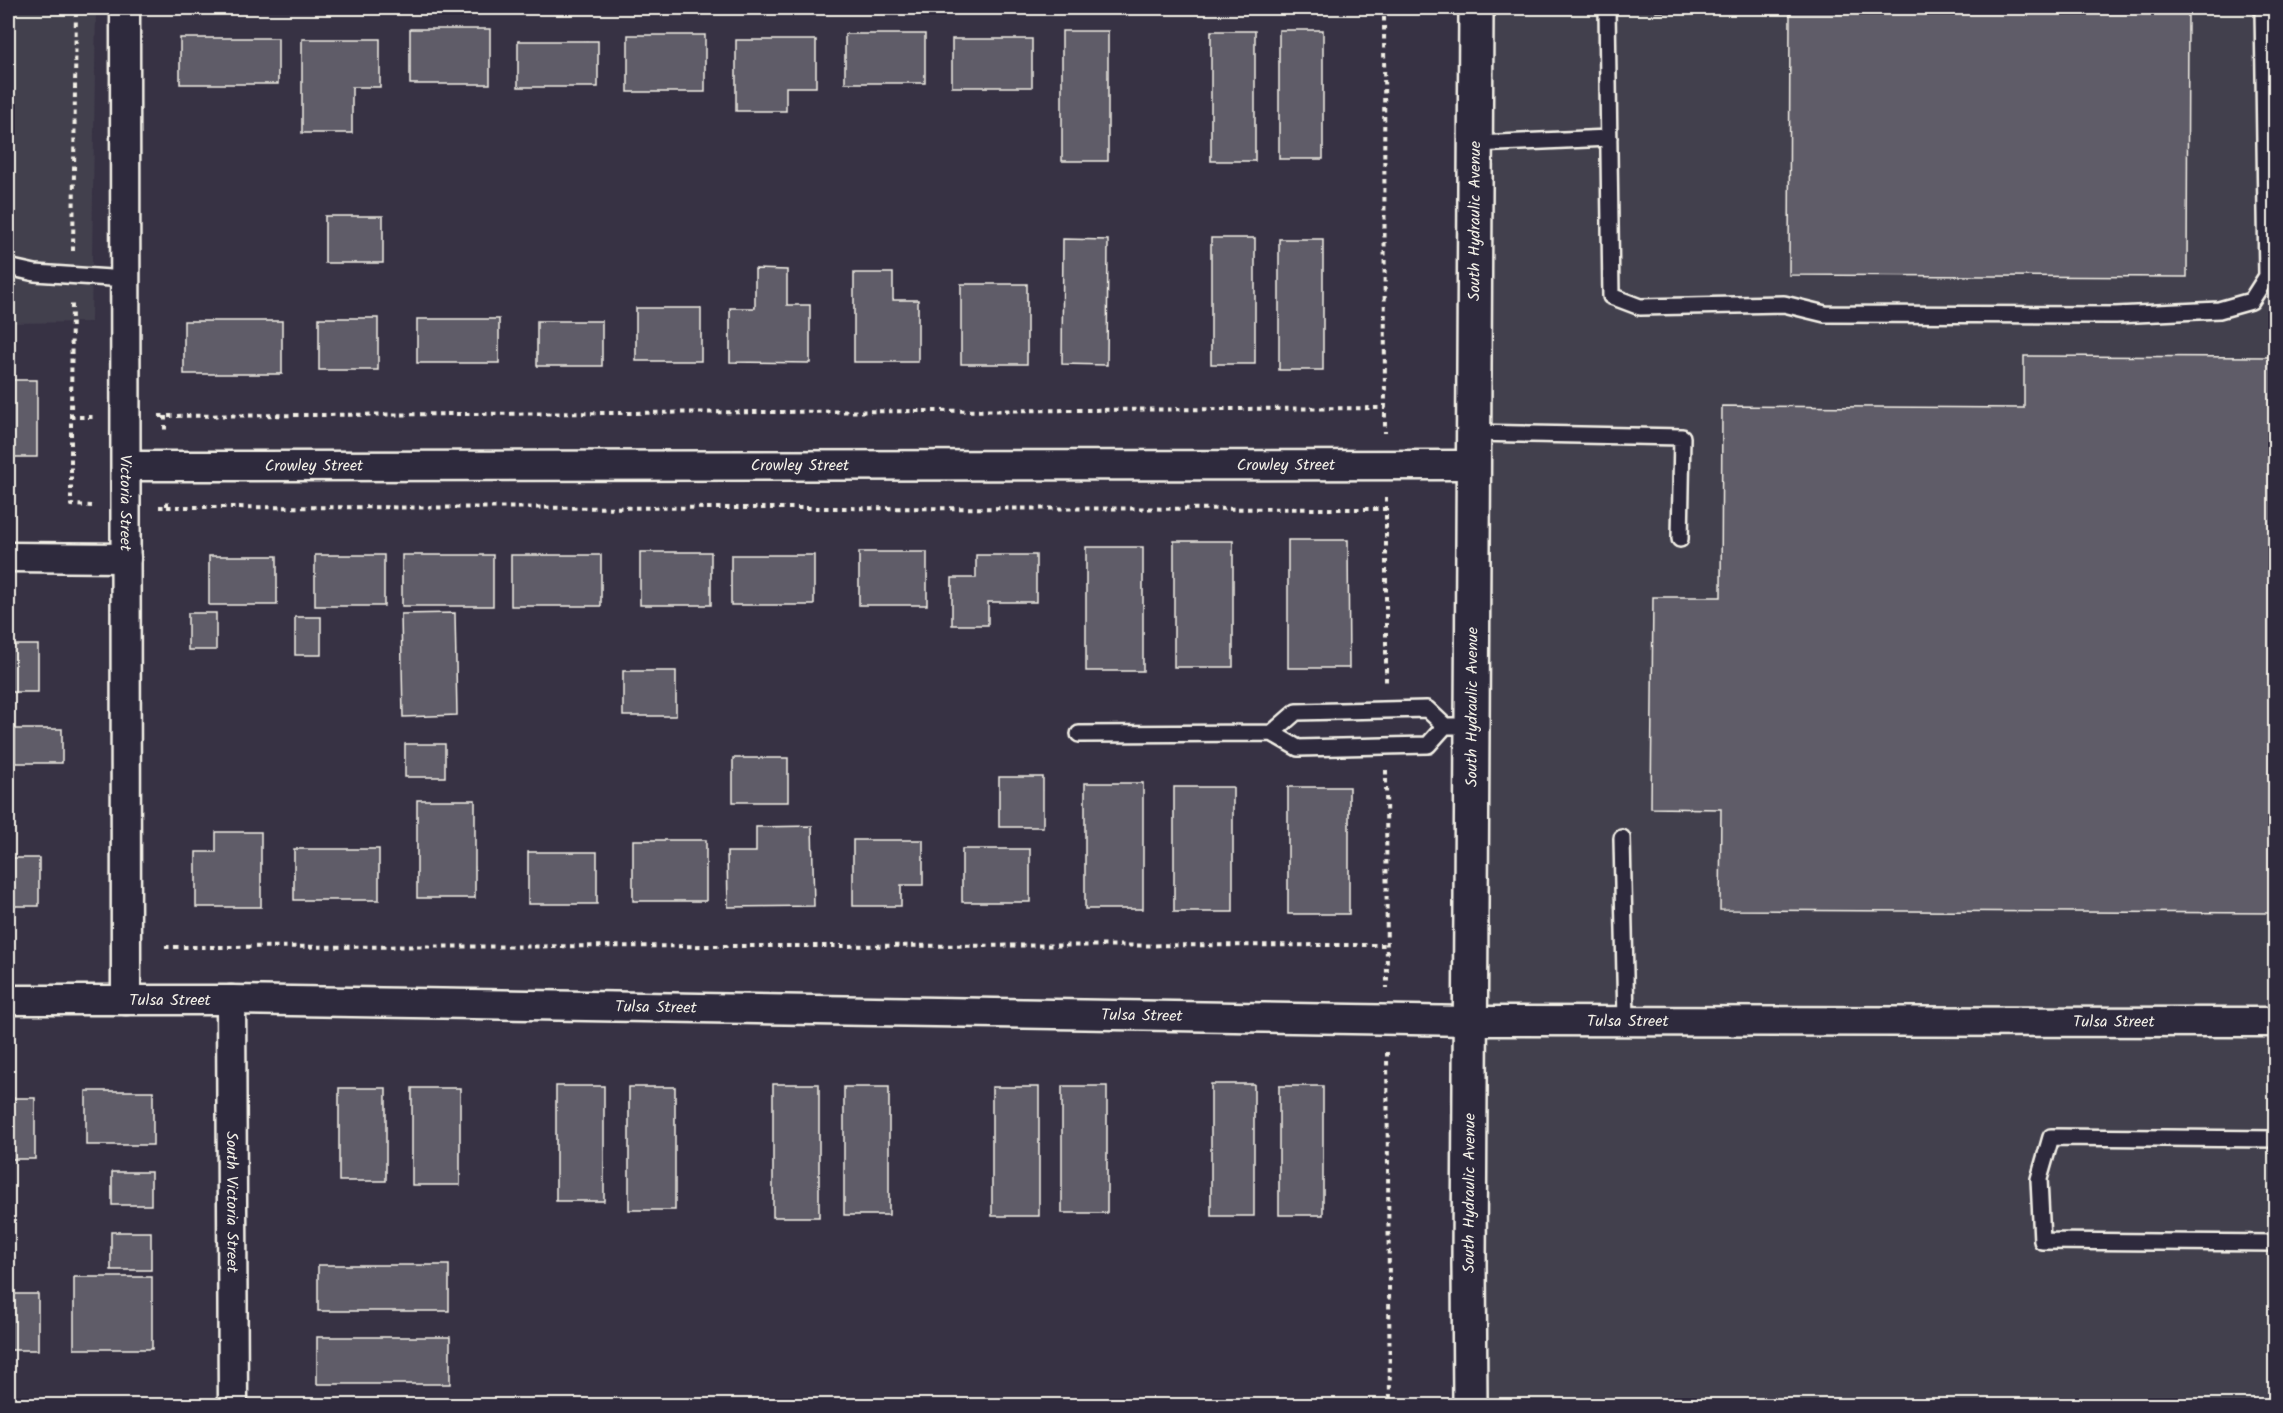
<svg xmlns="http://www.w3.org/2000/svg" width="2283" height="1413" font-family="Kalam,sans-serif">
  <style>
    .built { fill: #433f4e }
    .building { fill: #5f5c67; stroke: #f4f1e8; stroke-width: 1.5 }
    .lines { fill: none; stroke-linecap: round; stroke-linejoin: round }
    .service-casing { stroke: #f4f1e8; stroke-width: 20 }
    .minor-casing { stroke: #f4f1e8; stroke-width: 33 }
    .tertiary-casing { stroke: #f4f1e8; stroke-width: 38 }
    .path { stroke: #f4f1e8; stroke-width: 4; stroke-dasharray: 4.5 4.5; stroke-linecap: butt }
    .service { stroke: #2f2a3d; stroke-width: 15 }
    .minor { stroke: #2f2a3d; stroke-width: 28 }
    .tertiary { stroke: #2f2a3d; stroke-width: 33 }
    .labels { text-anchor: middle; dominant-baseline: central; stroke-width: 4.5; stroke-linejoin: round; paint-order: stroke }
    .street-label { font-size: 16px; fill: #f4f1e8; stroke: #2f2a3d }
  </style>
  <rect width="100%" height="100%" fill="#373244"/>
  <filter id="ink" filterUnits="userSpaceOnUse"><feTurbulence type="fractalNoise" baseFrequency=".0167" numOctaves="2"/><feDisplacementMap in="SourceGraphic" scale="12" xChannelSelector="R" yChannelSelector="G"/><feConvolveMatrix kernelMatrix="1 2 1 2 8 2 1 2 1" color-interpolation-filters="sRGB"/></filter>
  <g filter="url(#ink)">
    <!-- built -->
    <path class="built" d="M8,8H96L91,322L8,323Z
      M1472,8H2275V1405L1472,1406Z"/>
    <!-- building -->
    <path class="building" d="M1657,8H2188L2187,277L1789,275L1790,12H1656Z
      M410,29H490V84H410Z
      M1279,30H1323V159H1279Z
      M1062,31H1108V161H1062Z
      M1211,31H1255V161H1211Z
      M845,34H925V83H845Z
      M628,35H705V92H628Z
      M180,38H278V84H180Z
      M302,39H380V87H352V133H302Z
      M952,39H1032V87H952Z
      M736,40H816V87H786V111H736Z
      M518,41H598V87H518Z
      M325,216H383V263H325Z
      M1211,238H1255V364H1211Z
      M1063,239L1108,240L1107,365L1062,364Z
      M1279,239H1323V370H1279Z
      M755,269L787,270V305H810V363L730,362V308H755Z
      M854,273H893V300H918V362H854Z
      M961,284H1027V364H961Z
      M636,308H701V361H636Z
      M319,318H378V370H319Z
      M417,319H499V363H417Z
      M184,321H282V374H184Z
      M537,321H602V366H537Z
      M2024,356L2276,357V913L1720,910L1721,809L1651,808L1653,597H1721L1722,406L2024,408Z
      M8,380H37V457H8Z
      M1288,540H1348L1349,668H1288Z
      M1174,541H1233V667H1174Z
      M1086,547H1143V671H1086Z
      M640,552H711V605H640Z
      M859,552H927V605H859Z
      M315,555H384V606H315Z
      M402,555H493V606H402Z
      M511,555H601V606H511Z
      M731,555H814V605H731Z
      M976,555H1036V602H988V625H952V578H976Z
      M209,556H277V605H209Z
      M188,613H216V650H188Z
      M455,613L457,715L403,717L401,614Z
      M295,617H321V655H295Z
      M8,645H38V692H8Z
      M623,671H676V716H623Z
      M15,729H62V763H15Z
      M405,744H445V777H405Z
      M733,758H788V802H733Z
      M999,777H1043V827H999Z
      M1085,783H1143V909H1085Z
      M1174,787H1233V912H1174Z
      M1288,787H1349V914H1288Z
      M417,800H475V898H417Z
      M812,826L814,906L728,907L727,852H756V827Z
      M216,832H261V907H196V852H216Z
      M633,840H706V901H633Z
      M853,840H923V885H901V906H853Z
      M294,849H379V900H294Z
      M962,849H1030V902H962Z
      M528,852H597V904H528Z
      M8,858H39V906H8Z
      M773,1084H819V1217H773Z
      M1211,1084H1254V1216H1211Z
      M556,1086H604V1201H556Z
      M1062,1086H1107V1213H1062Z
      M1279,1086H1323V1215H1279Z
      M629,1087H675V1210H629Z
      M844,1087H889V1215H844Z
      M992,1087H1039V1216H992Z
      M339,1088H386V1181H339Z
      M412,1088H460V1185H412Z
      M86,1091H153V1145H86Z
      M8,1098H35V1159H8Z
      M112,1172H151V1205H112Z
      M111,1232H151V1270H111Z
      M318,1265H449V1311H318Z
      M74,1277H152V1349H74Z
      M8,1294H38V1350H8Z
      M317,1337H450V1384H317Z"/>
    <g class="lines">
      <defs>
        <path id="service" d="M1607,8L1611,296L1640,307L1784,304L1825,314L2116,315L2219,310L2251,301L2267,276L2263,8
          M1475,144L1609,138
          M8,267L35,273L126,279
          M1473,433L1682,437L1680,539
          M1272,733L1296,712L1427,709L1445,726H1455
          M1079,734L1272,733L1298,748L1428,745L1445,726
          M1622,838L1626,1021
          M2276,1139L2051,1137L2039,1179L2042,1241L2276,1243"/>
        <g id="minor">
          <path id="s1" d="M125,8L126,1000"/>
          <path id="s2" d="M126,466L1473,465"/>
          <path d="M8,557L126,558"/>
          <path id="s3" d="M8,1000H231L1470,1021L2276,1022"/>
          <path id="s4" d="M231,1000L233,1406"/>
        </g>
        <g id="tertiary">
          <path id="s5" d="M1470,1406L1469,1264L1476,8"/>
        </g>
      </defs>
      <!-- service casing -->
      <use href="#service" class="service-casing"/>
      <!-- minor casing -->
      <use href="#minor" class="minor-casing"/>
      <!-- tertiary casing -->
      <use href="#tertiary" class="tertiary-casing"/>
      <!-- path -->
      <path class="path" d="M1384,8L1385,433
        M73,251L76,8
        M159,416L1385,408
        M165,416V434
        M71,417L72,300
        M1386,497V685
        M92,506L71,505V417H94
        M159,507H167V499
        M167,507L1386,509
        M1386,770L1387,988
        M165,947L1387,945
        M1387,1052L1390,1406"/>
      <!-- service -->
      <use href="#service" class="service"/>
      <!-- minor -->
      <use href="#minor" class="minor"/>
      <!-- tertiary -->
      <use href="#tertiary" class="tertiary"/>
    </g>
  </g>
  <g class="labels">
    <!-- street labels -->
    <g class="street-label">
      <text stroke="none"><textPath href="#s5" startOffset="1185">South Hydraulic Avenue</textPath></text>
      <text stroke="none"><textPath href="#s2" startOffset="1160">Crowley Street</textPath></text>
      <text stroke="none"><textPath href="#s2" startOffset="188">Crowley Street</textPath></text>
      <text stroke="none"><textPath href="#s2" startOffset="674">Crowley Street</textPath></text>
      <text stroke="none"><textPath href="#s1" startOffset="495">Victoria Street</textPath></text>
      <text stroke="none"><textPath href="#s5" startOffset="699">South Hydraulic Avenue</textPath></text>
      <text stroke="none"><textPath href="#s3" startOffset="162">Tulsa Street</textPath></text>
      <text stroke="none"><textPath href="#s3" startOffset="648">Tulsa Street</textPath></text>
      <text stroke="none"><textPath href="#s3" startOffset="1134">Tulsa Street</textPath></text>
      <text stroke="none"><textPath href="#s3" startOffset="1620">Tulsa Street</textPath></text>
      <text stroke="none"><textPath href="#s3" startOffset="2106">Tulsa Street</textPath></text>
      <text stroke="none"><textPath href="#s5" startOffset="213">South Hydraulic Avenue</textPath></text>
      <text stroke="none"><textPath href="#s4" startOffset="202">South Victoria Street</textPath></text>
    </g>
  </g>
  <!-- margin -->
  <rect width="2283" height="1413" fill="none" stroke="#2f2a3d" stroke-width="30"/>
  <rect x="15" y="15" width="2253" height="1383" fill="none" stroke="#f4f1e8" stroke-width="2" filter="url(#ink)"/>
</svg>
